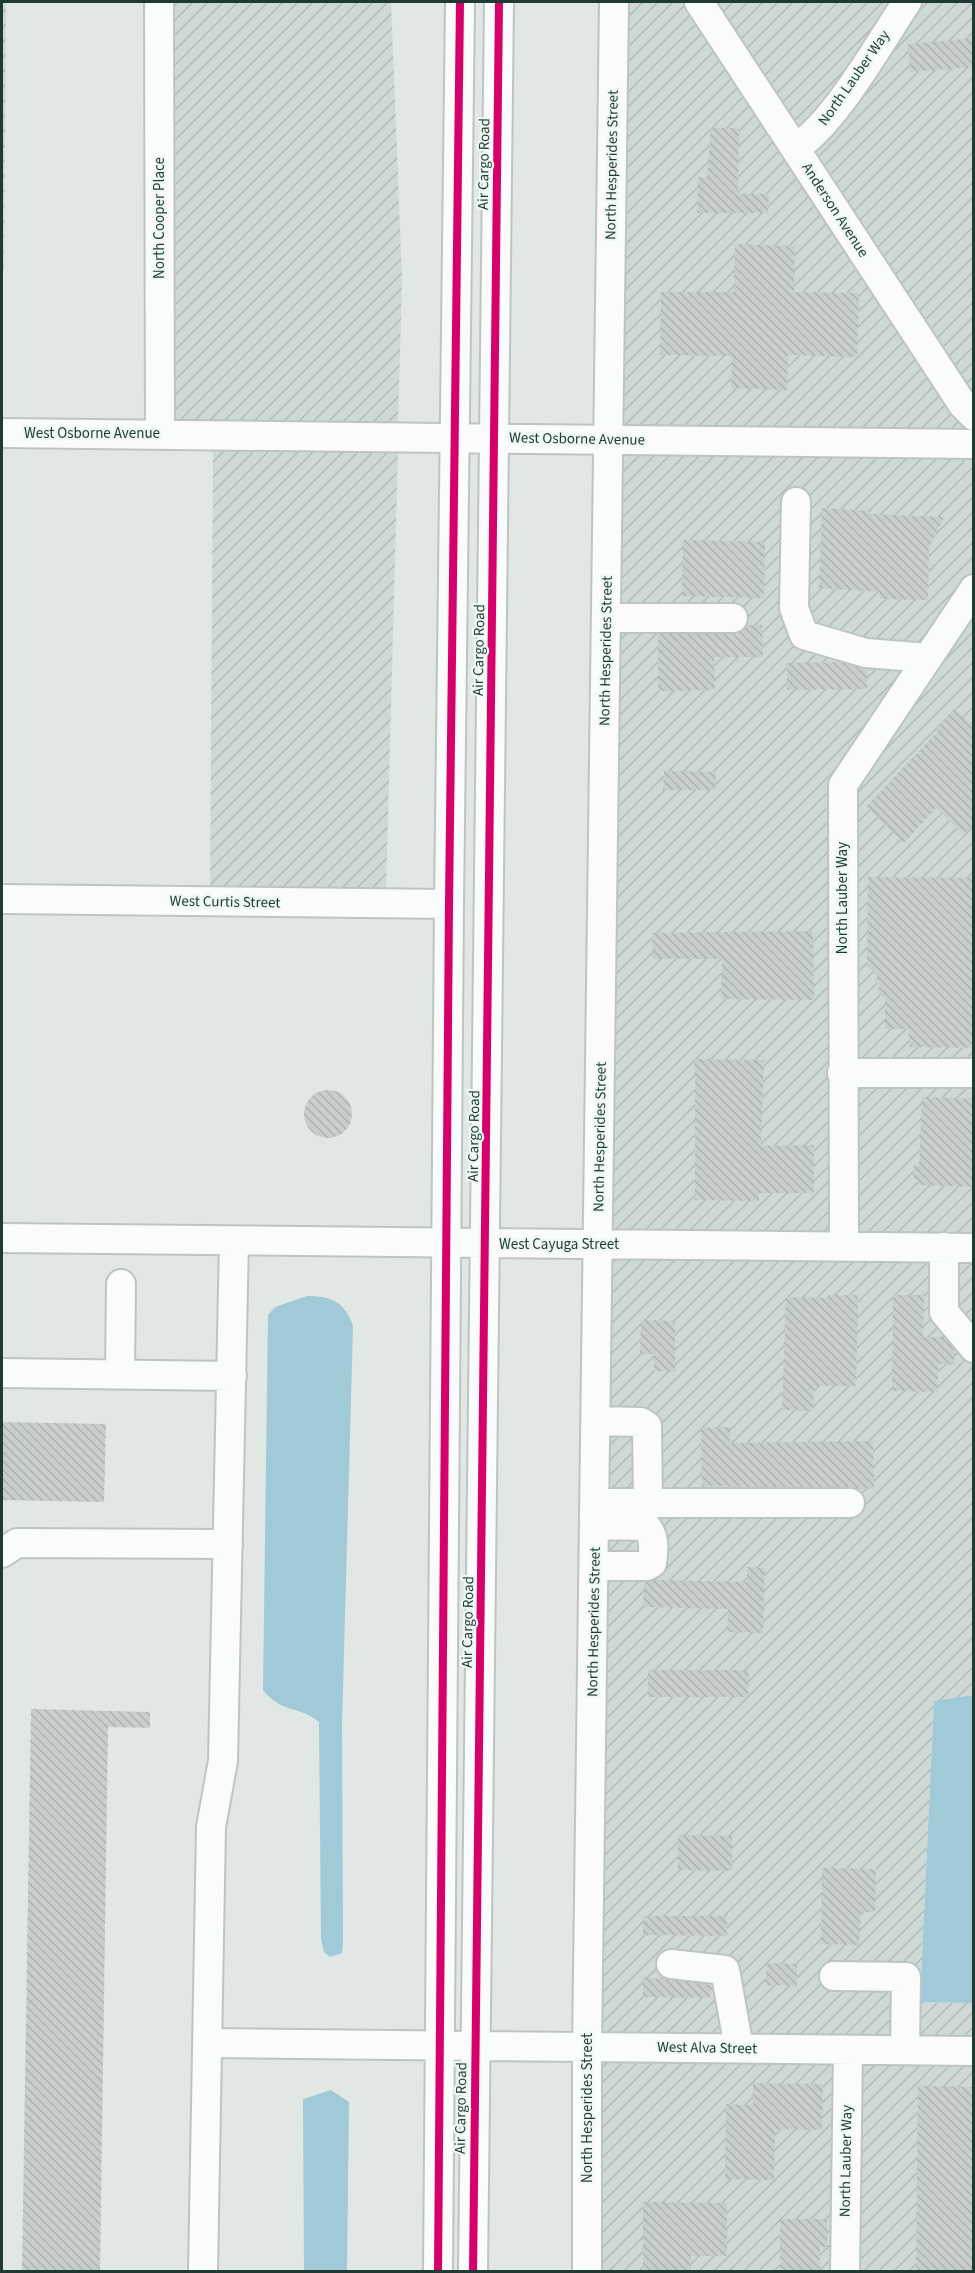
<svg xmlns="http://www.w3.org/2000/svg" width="975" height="2273" font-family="'Source Sans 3',sans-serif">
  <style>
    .industrial { fill: url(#industrial-furrows) }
    .water { fill: #a0cad7 }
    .building { fill: url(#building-back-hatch) }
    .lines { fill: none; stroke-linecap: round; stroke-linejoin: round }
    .minor-casing { stroke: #bec4c2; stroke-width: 32 }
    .minor { stroke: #fafbfb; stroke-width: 28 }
    .cycleway-casing { stroke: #eef7f3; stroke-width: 11 }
    .cycleway { stroke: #d6006c; stroke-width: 8 }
    .labels { text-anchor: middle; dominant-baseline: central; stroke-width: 4.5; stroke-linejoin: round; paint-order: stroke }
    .street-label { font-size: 15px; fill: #1f3a35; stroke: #eef7f3 }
  </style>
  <defs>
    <pattern id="industrial-furrows" width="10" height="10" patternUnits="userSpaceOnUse" patternTransform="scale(1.5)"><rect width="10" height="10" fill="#ced9d5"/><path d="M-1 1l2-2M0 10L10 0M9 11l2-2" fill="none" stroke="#b0bbb7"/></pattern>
    <pattern id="building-back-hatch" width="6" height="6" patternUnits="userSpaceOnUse" patternTransform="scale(1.5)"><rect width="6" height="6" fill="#c8cecc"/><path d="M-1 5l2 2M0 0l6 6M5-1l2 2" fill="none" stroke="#abb2b0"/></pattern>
  </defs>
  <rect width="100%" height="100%" fill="#e1e7e5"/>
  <!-- industrial -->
  <path class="industrial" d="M2,2H6L4,271H2Z
    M169,2H391L402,278L398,426L174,423Z
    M625,2H687L973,431L617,428Z
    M712,2H895L819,112L798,134Z
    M920,2H973V401L810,152Z
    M213,446L398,449L386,892L210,890Z
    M617,451L973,456V570L835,778L833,1235L609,1233Z
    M973,608V1236L854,1235L853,789Z
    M609,1256L973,1259V1695L934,1701L920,2002L973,2003V2040L597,2035Z
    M597,2058L838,2061L835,2271L597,2272Z
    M858,2061L973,2062V2271L855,2272Z"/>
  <!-- water -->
  <path class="water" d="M307,1296C331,1296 345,1302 353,1326L342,1724L343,1944L342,1953L330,1957L324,1952L321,1939L319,1722C299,1705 282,1714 263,1690L268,1315L275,1307Z
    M973,1695V2003L920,2002L934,1701Z
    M331,2090L349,2102L347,2271H304L303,2099Z"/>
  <!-- building -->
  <path class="building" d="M974,38V67L910,72L908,44Z
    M711,128H739L738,194H769L768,213H697L698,177L707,178Z
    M735,244L795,246L794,292L859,293L857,357L788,355L787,390L731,388L732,356L660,355L661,292H734Z
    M822,508L871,511V514L944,517L929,548L928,600L880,599V592L819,588Z
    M683,540L765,542L764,598L682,596Z
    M748,625H762L763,657H714L715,690L658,691V634H733L742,632Z
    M839,662L867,670V689L787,690V663Z
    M954,709L974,726V824L964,834L936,808L904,843L866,807L938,731L936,729Z
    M664,771L716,772L715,790H663Z
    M868,877L974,878V1048L910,1047L908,1029H885V999L876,990L880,986L874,979L878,976L867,965Z
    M813,931L814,1000L721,999L722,959H653L652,933Z
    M695,1059L764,1060L761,1146L814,1145V1193H759V1201L695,1200Z
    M304 1114a24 24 0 1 1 48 0a24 24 0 1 1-48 0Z
    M922,1097L974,1099V1187L919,1185V1180L913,1179L914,1165H919Z
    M828,1295H858L856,1386H814L813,1411L782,1410L786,1297L828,1298Z
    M893,1295H924L923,1337H943L954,1349V1365L938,1364V1392L892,1391Z
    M641,1320L675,1321V1372L654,1371V1354H640Z
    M2,1422L106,1424L104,1502L2,1500Z
    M730,1427V1443L873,1441L874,1489L702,1486L701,1428Z
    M747,1567L765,1568L763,1633L727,1632L728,1609L643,1607L644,1582L656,1580L747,1582Z
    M648,1670H749L748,1697H648Z
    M31,1709L150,1712V1728L108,1727L100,2271H22Z
    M678,1835L732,1836V1871L678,1870Z
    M822,1868L876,1869L875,1912H861L859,1945L821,1944Z
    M643,1916H727V1936L643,1935Z
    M767,1963L797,1964V1986L766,1985Z
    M643,1977L711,1985L710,1998L643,1997Z
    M753,2083L823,2084L822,2130L775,2129L774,2180L725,2179L726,2104L753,2105Z
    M918,2086L974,2087V2271H916Z
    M643,2202L727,2203V2256H691V2271H643Z
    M780,2219H827V2247H820V2271H780Z"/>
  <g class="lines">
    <defs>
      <path id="minor" d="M159,2L160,434
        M699,2L963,405L974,416
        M795,148C834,125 880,42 907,2
        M2,433L974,444
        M796,502L794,608L804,635L866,653L928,658
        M607,618H733
        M2,899L449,904
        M842,1073H974
        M2,1238L974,1248
        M844,1246L843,785L974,589
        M944,1247V1312L974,1348
        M2,1373L232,1376
        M120,1374L121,1284
        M597,1421L641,1422L647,1426L648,1503
        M595,1503H850
        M2,1553L17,1543L228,1544
        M594,1566H647L652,1563C654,1550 655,1536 646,1526L595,1525
        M671,1964L725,1970L739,2048
        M834,1976L906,1977L905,2050
        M207,2043L974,2051
        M203,2272L211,1827L223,1761L234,1241
        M438,2272L449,904L460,2
        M473,2272L499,2
        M587,2272V2047L614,2
        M845,2272L848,2050"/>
    </defs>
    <!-- minor casing -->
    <use href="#minor" class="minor-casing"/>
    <!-- minor -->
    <use href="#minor" class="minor"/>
    <defs>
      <path id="cycleway" d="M438,2272L449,904L460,2
        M473,2272L499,2"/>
    </defs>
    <!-- cycleway casing -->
    <use href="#cycleway" class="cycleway-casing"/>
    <!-- cycleway -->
    <use href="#cycleway" class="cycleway"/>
  </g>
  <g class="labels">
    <!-- street labels -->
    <g class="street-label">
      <text transform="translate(854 78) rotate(-55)">North Lauber Way</text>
      <text transform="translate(484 164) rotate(-89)">Air Cargo Road</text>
      <text transform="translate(612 165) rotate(-89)">North Hesperides Street</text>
      <text transform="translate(835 210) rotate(57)">Anderson Avenue</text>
      <text transform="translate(159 218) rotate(-90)">North Cooper Place</text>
      <text x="92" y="433">West Osborne Avenue</text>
      <text transform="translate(577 439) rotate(1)">West Osborne Avenue</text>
      <text transform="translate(479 650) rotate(-89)">Air Cargo Road</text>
      <text transform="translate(606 651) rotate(-89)">North Hesperides Street</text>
      <text transform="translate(842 898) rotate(-90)">North Lauber Way</text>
      <text transform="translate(225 902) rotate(1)">West Curtis Street</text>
      <text transform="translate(474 1136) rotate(-89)">Air Cargo Road</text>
      <text transform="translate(600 1137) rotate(-89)">North Hesperides Street</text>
      <text x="559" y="1244">West Cayuga Street</text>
      <text transform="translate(468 1622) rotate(-89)">Air Cargo Road</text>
      <text transform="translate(594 1622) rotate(-89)">North Hesperides Street</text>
      <text transform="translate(707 2048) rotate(1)">West Alva Street</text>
      <text transform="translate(461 2108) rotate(-89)">Air Cargo Road</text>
      <text transform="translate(587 2108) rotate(-90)">North Hesperides Street</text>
      <text transform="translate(846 2161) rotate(-89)">North Lauber Way</text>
    </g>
  </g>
  <!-- border -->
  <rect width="975" height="2273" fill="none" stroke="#1f3a35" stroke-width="6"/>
</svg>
